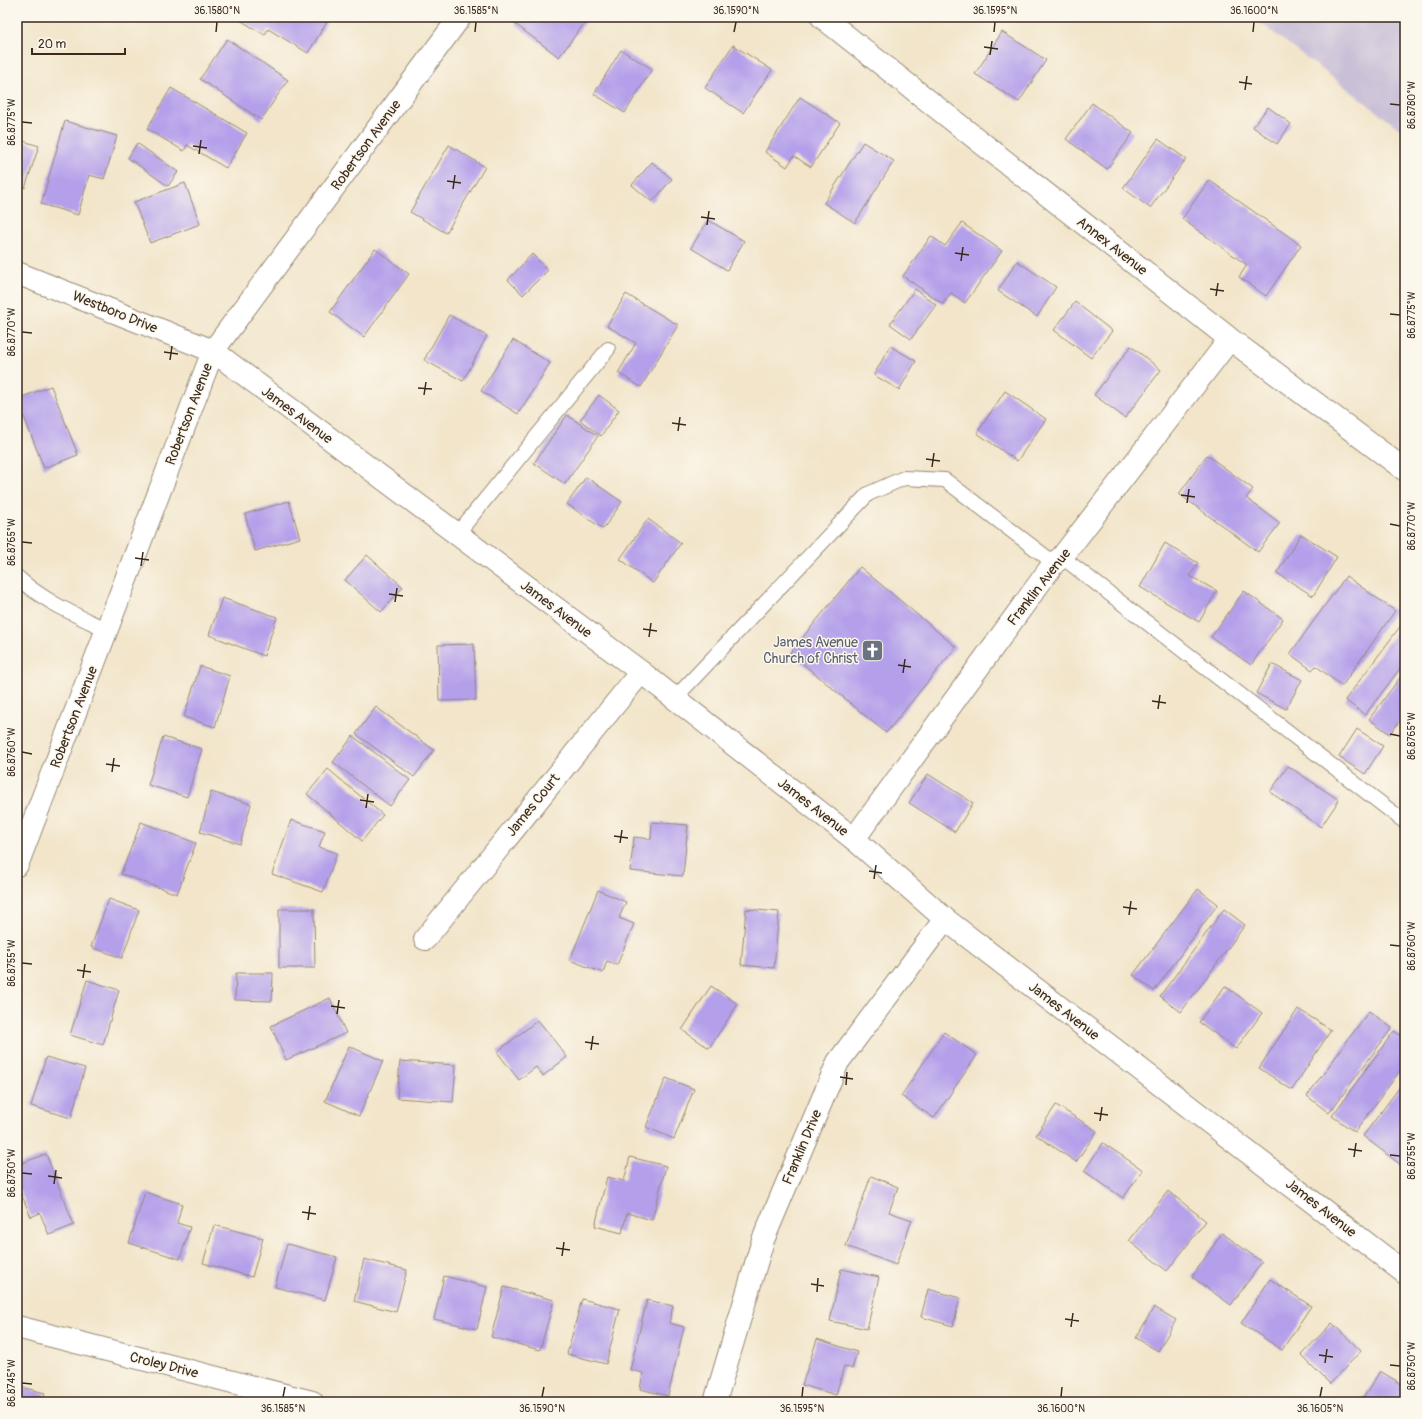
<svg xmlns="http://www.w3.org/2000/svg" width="1422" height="1419" font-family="Pangolin,sans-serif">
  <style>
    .industrial { fill: #c9bfd7 }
    .building { fill: #b39fea }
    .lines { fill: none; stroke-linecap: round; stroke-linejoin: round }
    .service-casing { stroke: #968874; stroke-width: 16 }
    .minor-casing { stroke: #968874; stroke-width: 24 }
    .tertiary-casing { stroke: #968874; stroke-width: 24 }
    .service { stroke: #fff; stroke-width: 14 }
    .minor { stroke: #fff; stroke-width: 22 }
    .tertiary { stroke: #fff; stroke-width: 22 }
    .ticks { fill: none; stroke: #3b2a1e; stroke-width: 1.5 }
    .labels { text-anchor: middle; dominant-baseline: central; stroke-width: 3; stroke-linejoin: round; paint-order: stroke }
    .street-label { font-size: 14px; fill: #3b2a1e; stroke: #fbf7ec }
    .worship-label { font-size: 14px; fill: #5b616d; stroke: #fbf7ec; text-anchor: end }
    .neatline { fill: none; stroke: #3b2a1e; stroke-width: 1.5 }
    .ticks-label { font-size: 10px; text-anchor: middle; fill: #3b2a1e }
  </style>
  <rect width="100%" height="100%" fill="#fbf7ec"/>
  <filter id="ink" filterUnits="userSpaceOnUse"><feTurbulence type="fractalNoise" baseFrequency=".025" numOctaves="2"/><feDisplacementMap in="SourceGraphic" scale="8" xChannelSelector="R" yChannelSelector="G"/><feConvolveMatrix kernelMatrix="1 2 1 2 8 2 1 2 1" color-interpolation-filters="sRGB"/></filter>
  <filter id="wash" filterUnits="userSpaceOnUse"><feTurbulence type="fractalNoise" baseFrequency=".012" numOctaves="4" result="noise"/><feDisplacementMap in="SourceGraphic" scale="16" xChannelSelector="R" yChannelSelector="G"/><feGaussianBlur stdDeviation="0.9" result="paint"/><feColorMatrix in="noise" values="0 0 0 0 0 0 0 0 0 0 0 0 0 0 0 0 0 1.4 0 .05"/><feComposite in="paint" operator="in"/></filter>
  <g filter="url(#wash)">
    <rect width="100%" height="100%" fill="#f2e5ca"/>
    <!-- industrial -->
    <path class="industrial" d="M1253,17H1405V133Z"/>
    <g id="blocks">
      <!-- building -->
      <path class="building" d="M235,17H330L308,53L268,29L265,35Z
        M520,17H589L559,57L515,24Z
        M1002,32L1046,60L1019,102L975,74Z
        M227,39L288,80L261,120L200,79Z
        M733,45L772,70L743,113L705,88Z
        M621,50L652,69L625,113L594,94Z
        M171,88L247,133L226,168L187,145L184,151L147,129Z
        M800,97L840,123L811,167L794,156L787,167L765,152Z
        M1092,103L1133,133L1107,169L1066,139Z
        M1268,107L1291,124L1277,144L1253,127Z
        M65,121L117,136L104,179L89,175L78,215L41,204Z
        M17,139L39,146L25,188L17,185Z
        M1158,139L1186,159L1150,208L1123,188Z
        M863,142L894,161L855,223L824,203Z
        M137,143L178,172L168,186L128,158Z
        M449,145L485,167L446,233L410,212Z
        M652,162L672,179L652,202L632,185Z
        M1209,180L1301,245L1266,296L1239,277L1247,265L1182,219Z
        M185,183L200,224L150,243L134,202Z
        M708,220L744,241L727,270L691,248Z
        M962,223L1002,251L965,303L951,293L943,304L903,276L931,236L945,246Z
        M375,249L409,274L364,337L330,312Z
        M532,254L548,270L523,295L508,280Z
        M1017,261L1056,287L1037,317L998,291Z
        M915,289L936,305L911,339L890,324Z
        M626,294L678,325L641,387L618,373L636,343L607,326Z
        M1075,302L1112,331L1091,358L1054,330Z
        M449,315L487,336L463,381L424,360Z
        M513,340L550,363L518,414L481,391Z
        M890,346L916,361L899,390L874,375Z
        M1131,346L1161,370L1125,418L1094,395Z
        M51,386L78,455L44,468L17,399Z
        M1005,391L1046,419L1017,461L977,433Z
        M599,395L619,410L601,436L580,420Z
        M567,415L598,436L565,484L534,463Z
        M1207,455L1253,489L1246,498L1280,523L1258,552L1179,494Z
        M586,477L622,502L603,529L567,504Z
        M289,501L300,538L255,551L245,514Z
        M648,519L681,543L653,583L620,559Z
        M1301,534L1337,557L1313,596L1277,573Z
        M1165,543L1198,563L1190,576L1217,591L1199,622L1140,587Z
        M367,555L403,587L381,612L345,580Z
        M860,567L956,647L886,733L790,653Z
        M1346,576L1395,611L1342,686L1316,666L1312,670L1290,654Z
        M1244,591L1283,619L1251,665L1211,637Z
        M222,598L277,617L264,656L209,635Z
        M1405,620V662L1365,715L1345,700Z
        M474,644L476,700L439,701L438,645Z
        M1272,664L1302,680L1286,709L1256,693Z
        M200,666L230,676L215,727L184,717Z
        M1405,671V714L1390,734L1369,719Z
        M376,707L434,750L414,777L356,734Z
        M1357,729L1383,746L1365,774L1339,757Z
        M353,736L410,780L390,806L333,762Z
        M163,737L202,749L187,797L148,785Z
        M1288,766L1339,800L1321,827L1270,792Z
        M328,769L383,815L362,841L307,794Z
        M928,774L973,803L955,832L909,803Z
        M211,792L251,804L240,844L200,832Z
        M291,820L325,831L319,847L337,853L323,892L272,874Z
        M141,822L196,843L177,894L121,874Z
        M652,822L688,825L683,876L630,871L634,837L651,839Z
        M1198,889L1218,904L1154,991L1133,975Z
        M598,890L626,902L619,918L634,924L617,965L607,961L603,973L570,960Z
        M109,899L139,910L122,958L91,947Z
        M279,909H314L315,968H279Z
        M746,909L779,912L774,968L741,965Z
        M1224,909L1245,925L1181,1012L1160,996Z
        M236,973H273L272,1001L235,1000Z
        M87,980L119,990L103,1045L70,1035Z
        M711,986L738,1004L709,1048L682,1030Z
        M1225,986L1262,1013L1236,1049L1199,1022Z
        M330,998L346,1033L286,1060L271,1026Z
        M1298,1009L1331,1030L1292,1090L1259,1068Z
        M1369,1011L1392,1028L1329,1113L1307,1096Z
        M538,1020L567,1057L543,1076L536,1067L519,1080L497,1052Z
        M1394,1031L1405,1038V1064L1355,1132L1332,1116Z
        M944,1032L977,1055L934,1118L901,1096Z
        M349,1046L383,1061L359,1116L325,1101Z
        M46,1057L85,1068L71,1118L31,1106Z
        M400,1061L456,1065L453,1102L397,1098Z
        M666,1078L694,1089L674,1139L646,1127Z
        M1405,1080V1168L1363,1136Z
        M1056,1105L1097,1131L1076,1162L1036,1135Z
        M1103,1143L1143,1170L1123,1198L1084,1171Z
        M46,1154L74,1225L49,1235L40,1213L31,1217L17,1184V1165Z
        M630,1157L666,1166L652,1220L627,1213L622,1233L595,1226L607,1177L624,1181Z
        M871,1176L898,1187L889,1212L912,1220L896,1265L846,1246Z
        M1168,1191L1206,1221L1167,1271L1129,1241Z
        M145,1192L182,1204L177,1223L190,1227L180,1259L129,1243Z
        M214,1225L263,1238L252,1277L203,1263Z
        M1222,1233L1262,1262L1231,1305L1192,1277Z
        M287,1244L337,1257L325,1300L275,1287Z
        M364,1259L407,1270L396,1312L354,1301Z
        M841,1269L879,1277L867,1329L830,1321Z
        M444,1276L487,1287L477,1329L434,1319Z
        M1270,1279L1311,1306L1282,1350L1241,1323Z
        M504,1287L554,1300L540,1350L491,1337Z
        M928,1289L960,1298L953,1326L921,1317Z
        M582,1299L620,1309L606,1364L567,1354Z
        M647,1300L673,1306L669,1323L684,1327L668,1396L640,1389L643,1373L630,1370Z
        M1154,1307L1176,1320L1158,1351L1136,1338Z
        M1332,1323L1361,1351L1330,1384L1301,1355Z
        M817,1339L857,1352L852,1369L844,1366L836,1395L802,1385Z
        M1380,1371L1405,1386V1402H1361Z
        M17,1386L45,1393L43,1402H17Z"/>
    </g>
  </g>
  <g filter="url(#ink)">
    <use href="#blocks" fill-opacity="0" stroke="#968874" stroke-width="1"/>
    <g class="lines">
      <defs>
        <path id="service" d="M457,534L608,349
          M1062,557L1405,822
          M17,577C43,601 76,615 107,630
          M674,699L868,494L904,478L945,480L1054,563"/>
        <path id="minor" d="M822,17L1230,339L1405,470
          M854,839L1054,563L1062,557L1230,339
          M425,939L641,672
          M17,1327L312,1402
          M715,1402L763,1240L838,1062L945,919"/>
        <path id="tertiary" d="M17,273L213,351L641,672L854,839L945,919L1405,1273
          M17,865L213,351L460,17"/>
      </defs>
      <!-- service casing -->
      <use href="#service" class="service-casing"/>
      <!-- minor casing -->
      <use href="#minor" class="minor-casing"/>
      <!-- tertiary casing -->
      <use href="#tertiary" class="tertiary-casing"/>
      <!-- service -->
      <use href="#service" class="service"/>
      <!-- minor -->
      <use href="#minor" class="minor"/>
      <!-- tertiary -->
      <use href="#tertiary" class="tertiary"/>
    </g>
  </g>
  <!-- ticks -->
  <path class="ticks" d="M216,32L217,22M475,32L476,22M734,32L736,22M994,32L995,22M1253,32L1254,22M984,47L998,49M990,55L992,41M1239,82L1252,84M1245,90L1247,76M1390,104L1400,105M22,122L32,123M193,146L207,148M199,154L201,140M447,181L461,183M453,189L455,175M701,217L715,219M707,225L709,211M955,253L969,255M961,261L963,247M1210,289L1224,291M1216,296L1218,283M1390,314L1400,315M22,332L32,333M164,352L178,354M170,360L172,346M418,388L432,389M424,395L426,382M672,423L686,425M678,431L680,417M926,459L940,461M932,467L934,453M1181,495L1195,497M1187,503L1189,489M1390,524L1400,526M22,542L32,543M135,558L149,560M141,566L143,552M389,594L403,596M395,602L397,588M643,629L657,631M649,637L651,623M898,665L911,667M903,673L905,659M1152,701L1166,703M1158,709L1160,695M1390,734L1400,736M22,752L32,754M106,764L120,766M112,772L114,758M360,800L374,802M366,808L368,794M614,836L628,838M620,843L622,830M869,871L882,873M874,879L876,865M1123,907L1137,909M1129,915L1131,901M1390,945L1400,946M22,963L32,964M77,970L91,972M83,978L85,964M331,1006L345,1008M337,1014L339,1000M585,1042L599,1044M591,1050L593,1036M840,1077L853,1079M846,1085L847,1072M1094,1113L1108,1115M1100,1121L1102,1107M1348,1149L1362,1151M1390,1155L1400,1156M1354,1157L1356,1143M22,1173L32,1174M48,1176L62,1178M54,1184L56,1170M302,1212L316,1214M308,1220L310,1206M556,1248L570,1250M562,1256L564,1242M811,1284L824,1286M817,1292L818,1278M1065,1319L1079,1321M1071,1327L1073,1313M1319,1355L1333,1357M1325,1363L1327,1349M1390,1365L1400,1366M22,1383L32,1384M283,1397L285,1387M542,1397L544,1387M802,1397L803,1387M1061,1397L1062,1387M1320,1397L1322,1387"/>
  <!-- icons -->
  <defs>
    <symbol id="church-square" viewBox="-11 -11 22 22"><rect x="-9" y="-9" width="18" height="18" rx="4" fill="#6b7280" stroke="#fbf7ec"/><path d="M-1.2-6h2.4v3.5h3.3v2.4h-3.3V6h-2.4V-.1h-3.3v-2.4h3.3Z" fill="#fff"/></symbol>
  </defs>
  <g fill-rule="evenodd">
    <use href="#church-square" x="860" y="638" width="25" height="25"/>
  </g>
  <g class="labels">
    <!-- street labels -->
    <g class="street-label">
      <text transform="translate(366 145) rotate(-54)">Robertson Avenue</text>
      <text transform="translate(1112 246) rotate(38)">Annex Avenue</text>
      <text transform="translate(115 312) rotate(22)">Westboro Drive</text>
      <text transform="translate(189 414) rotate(-69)">Robertson Avenue</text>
      <text transform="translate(297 415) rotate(37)">James Avenue</text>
      <text transform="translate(1039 587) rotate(-52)">Franklin Avenue</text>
      <text transform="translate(556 609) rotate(37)">James Avenue</text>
      <text transform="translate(74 717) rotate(-69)">Robertson Avenue</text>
      <text transform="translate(533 805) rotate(-51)">James Court</text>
      <text transform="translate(813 807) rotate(38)">James Avenue</text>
      <text transform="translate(1064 1011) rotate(38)">James Avenue</text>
      <text transform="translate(802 1147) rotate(-67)">Franklin Drive</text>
      <text transform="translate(1321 1208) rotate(38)">James Avenue</text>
      <text transform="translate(164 1365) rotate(14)">Croley Drive</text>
    </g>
    <!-- worship labels -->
    <g class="worship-label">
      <text x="858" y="642">James Avenue<tspan x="858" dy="16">Church of Christ</tspan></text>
    </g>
  </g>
  <!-- margin -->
  <rect width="1422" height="1419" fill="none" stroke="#fbf7ec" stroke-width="44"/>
  <!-- scale -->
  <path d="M32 48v6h93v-6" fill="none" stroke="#3b2a1e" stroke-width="2"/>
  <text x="38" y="48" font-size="12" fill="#3b2a1e" stroke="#fbf7ec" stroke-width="3" paint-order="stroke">20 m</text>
  <rect x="22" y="22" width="1378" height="1375" class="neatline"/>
  <g class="ticks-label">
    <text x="217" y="14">36.1580°N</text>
    <text x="476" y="14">36.1585°N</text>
    <text x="736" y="14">36.1590°N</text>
    <text x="995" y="14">36.1595°N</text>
    <text x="1254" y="14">36.1600°N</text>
    <text transform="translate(1411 105) rotate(-90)" y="4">86.8780°W</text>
    <text transform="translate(11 122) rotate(-90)" y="4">86.8775°W</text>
    <text transform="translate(1411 315) rotate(-90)" y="4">86.8775°W</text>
    <text transform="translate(11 332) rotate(-90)" y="4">86.8770°W</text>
    <text transform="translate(1411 526) rotate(-90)" y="4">86.8770°W</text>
    <text transform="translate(11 542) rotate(-90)" y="4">86.8765°W</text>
    <text transform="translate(1411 736) rotate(-90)" y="4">86.8765°W</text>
    <text transform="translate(11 752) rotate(-90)" y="4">86.8760°W</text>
    <text transform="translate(1411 946) rotate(-90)" y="4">86.8760°W</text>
    <text transform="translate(11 963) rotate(-90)" y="4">86.8755°W</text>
    <text transform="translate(1411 1156) rotate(-90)" y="4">86.8755°W</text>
    <text transform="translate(11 1173) rotate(-90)" y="4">86.8750°W</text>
    <text transform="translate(1411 1366) rotate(-90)" y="4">86.8750°W</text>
    <text transform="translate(11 1383) rotate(-90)" y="4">86.8745°W</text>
    <text x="283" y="1412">36.1585°N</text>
    <text x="542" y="1412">36.1590°N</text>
    <text x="802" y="1412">36.1595°N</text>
    <text x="1061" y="1412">36.1600°N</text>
    <text x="1320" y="1412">36.1605°N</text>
  </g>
</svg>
